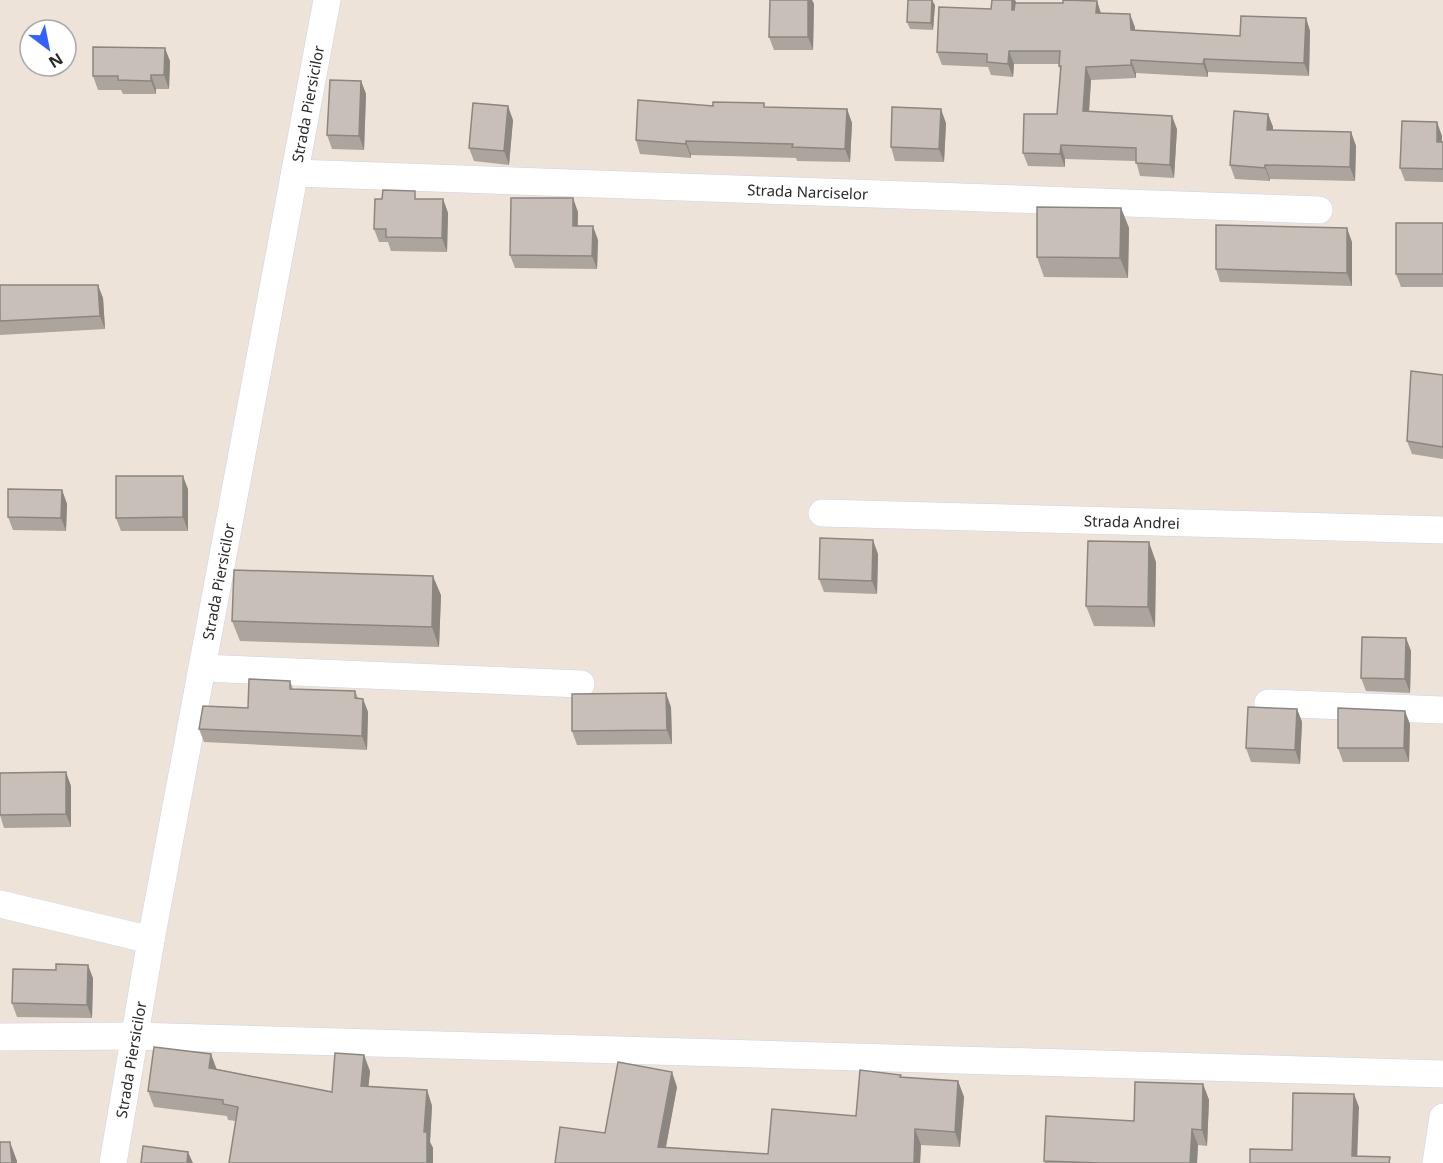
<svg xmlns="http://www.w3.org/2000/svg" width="1443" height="1163" font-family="'Noto Sans',sans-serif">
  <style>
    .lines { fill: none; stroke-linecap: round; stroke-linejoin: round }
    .street-casing { stroke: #ced3e4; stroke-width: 28 }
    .street { stroke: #fff; stroke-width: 27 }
    .wall { fill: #aca59e }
    .shaded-wall { fill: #8c8681 }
    .building { fill: #c8c0b8; stroke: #8c8681; stroke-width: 1.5 }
    .labels { text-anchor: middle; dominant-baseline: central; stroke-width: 5; stroke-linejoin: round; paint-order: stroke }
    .street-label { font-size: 15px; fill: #292929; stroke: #fff }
  </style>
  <rect width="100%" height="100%" fill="#ede3d8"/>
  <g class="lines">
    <defs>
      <g id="street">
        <path id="s1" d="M295,173L1319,210"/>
        <path id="s2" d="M822,513L1443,530"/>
        <path d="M202,668L581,684"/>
        <path d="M1268,703L1443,710"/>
        <path d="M0,904L151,940"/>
        <path d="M0,1037L134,1036L1443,1074"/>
        <path id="s3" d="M113,1163L151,940L327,0"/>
        <path d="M1436,1163L1443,1117"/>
      </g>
    </defs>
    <!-- street casing -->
    <use href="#street" class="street-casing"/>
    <!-- street -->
    <use href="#street" class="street"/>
  </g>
  <!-- wall -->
  <path class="wall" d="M770,0H812L814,4L813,50H774L769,37Z
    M1015,0L1016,3H1063L1097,1L1101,13L1135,27V31L1240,36L1306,18L1310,31L1309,76L1208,72V77L1136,73V78L1091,80L1089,112L1177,129L1174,178L1140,176L1136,161L1065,159V167L1028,166L1023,153L1057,114L1060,71L1059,64H1014L1013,77L991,75L988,67L942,65L937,52L991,9Z
    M935,5L933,30L910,29L907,22Z
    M170,61L169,89H156V94H123L121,90H98L93,76Z
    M361,81L366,94L364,150L332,149L327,135Z
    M713,106L847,109L852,123L850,162L797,161L796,158L691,155V158L640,154L636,140Z
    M1268,114L1273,127V130L1351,132L1356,146L1355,181L1270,179V181L1235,179L1230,165Z
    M513,120L509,165L474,161L469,148Z
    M946,123L944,162L895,161L891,147Z
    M1442,136V142H1443V182L1405,181L1400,168Z
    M418,199H443L448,213L447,252L391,251L388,242H379L374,229Z
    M1121,208L1129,228L1128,278L1044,277L1037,257Z
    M578,212V226L598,240L597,269L515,268L510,255Z
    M1443,223V287H1401L1396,274Z
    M1352,242V286L1220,282L1216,269Z
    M0,285L103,298L105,329L0,335Z
    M1443,375V459L1412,454L1407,441Z
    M188,489V531H121L116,518Z
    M62,490L67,504L66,531L13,530L8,517Z
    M878,554L877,594L824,592L819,579Z
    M1156,562L1155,627L1094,626L1086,606Z
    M441,595L439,647L240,641L232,621Z
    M1406,638L1411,651L1410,693L1366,691L1361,678Z
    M290,681L293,689L355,691L358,698L363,699L368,712L367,750L204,742L199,729L248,708Z
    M671,707L672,744L577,745L572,731Z
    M1297,709L1302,722L1300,764L1251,762L1246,748Z
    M1410,724L1409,762H1343L1338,748Z
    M71,786V827L4,828L0,815Z
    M93,978L92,1018L17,1017L12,1003Z
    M217,1069L332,1092L370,1071L368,1086L427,1090L432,1106L430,1142L433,1148V1163H229L236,1121L228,1120L227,1116L154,1107L148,1091Z
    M902,1078L958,1081L964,1097L960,1147L921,1145L920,1163H555L605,1133L677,1087L666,1147L768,1154L856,1116Z
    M1203,1084L1209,1100L1207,1146L1198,1145L1197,1163H1045L1044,1161L1134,1121Z"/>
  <!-- shaded-wall -->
  <path class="shaded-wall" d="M808,0H812L814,4L813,50L808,37Z
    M932,0L935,5L933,30L931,23Z
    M1012,0H1015L1018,7L1017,23L1012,10Z
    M1097,1L1101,14L1096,13Z
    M1130,14L1135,27V44L1131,30Z
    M1306,18L1310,31L1309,76L1304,63Z
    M165,48L170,61L169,89L164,75Z
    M1009,51L1014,64L1013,77L1008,64Z
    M1204,59L1208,72V77L1203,64Z
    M1131,60L1136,73V78L1131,65Z
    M1086,67L1091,80L1088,125L1083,111Z
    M151,75L156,89V94L151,81Z
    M361,81L366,94L364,150L359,136Z
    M508,106L513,120L509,165L504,151Z
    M847,109L852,123L850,162L845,149Z
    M941,109L946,123L944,162L939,149Z
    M1268,114L1273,127L1272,144L1267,130Z
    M1172,116L1177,129L1174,178L1170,165Z
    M1437,122L1442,136L1441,155L1437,142Z
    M1351,132L1356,146L1355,181L1350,167Z
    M686,141L691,155V158L686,144Z
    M1061,145L1065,159V167L1060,154Z
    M1265,165L1270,179V181L1265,168Z
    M573,198L578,212L577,239L573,226Z
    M443,199L448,213L447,252L442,238Z
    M1121,208L1129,228L1128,278L1120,258Z
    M593,226L598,240L597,269L592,256Z
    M1347,228L1352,242V286L1347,273Z
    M98,285L103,298L105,329L100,316Z
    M183,476L188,489V531L183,517Z
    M62,490L67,504L66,531L61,518Z
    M873,540L878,554L877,594L872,581Z
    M1149,542L1156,562L1155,627L1148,607Z
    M433,576L441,595L439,647L432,627Z
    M1406,638L1411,651L1410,693L1405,679Z
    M666,693L671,707L672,744L667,730Z
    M363,699L368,712L367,750L362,736Z
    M1297,709L1302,722L1300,764L1295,750Z
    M1405,711L1410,724L1409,762L1404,748Z
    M66,772L71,786V827L66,814Z
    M88,965L93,978L92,1018L87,1005Z
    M211,1054L217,1070L209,1068Z
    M364,1055L370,1071L367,1102L361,1086Z
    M672,1072L677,1087L663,1162L658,1147Z
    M958,1081L964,1097L960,1147L955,1132Z
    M1203,1084L1209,1100L1207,1146L1202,1130Z
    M427,1090L432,1106L430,1142L433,1148V1163H427L424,1132Z
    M1354,1094L1359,1107L1357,1163L1352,1156Z
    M915,1129L921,1145L920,1163H914Z
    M1192,1129L1198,1145L1197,1163H1190Z
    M10,1142L17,1161V1163H12Z
    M188,1152L193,1163H187Z"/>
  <!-- building -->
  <path class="building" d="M770,0H808V37H769Z
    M908,0H932L931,23L907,22Z
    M992,0H1012V10H1014L1015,3H1063V0L1097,1L1096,13L1130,14L1131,30L1240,36L1241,16L1306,18L1304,63L1204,59L1203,64L1131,60V65L1086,67L1083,111L1172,116L1170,165L1136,163V148L1061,145L1060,154L1023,153L1024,114H1057L1061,66H1059L1060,51H1009L1008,64L987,62V54L937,52L939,7L991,9Z
    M93,47L165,48L164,75H151V81L118,80V76H93Z
    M330,80L361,81L359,136L327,135Z
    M638,100L713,106V102L764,103V107L847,109L845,149L792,147L793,144L686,141V144L636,140Z
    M473,103L508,106L504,151L469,148Z
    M892,107L941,109L939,149L891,147Z
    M1234,111L1268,114L1267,130L1351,132L1350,167L1265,165V168L1230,165Z
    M1402,121L1437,122V142H1443V169L1400,168Z
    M383,190L415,191V199H443L442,238L386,237V229H374L375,199H382Z
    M511,198H573V226H593L592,256L510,255Z
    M1037,207L1121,208L1120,258L1037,257Z
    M1396,223H1443V274H1396Z
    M1216,225L1347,228V273L1216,269Z
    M0,285H98L100,316L0,321Z
    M1411,371L1443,375V447L1407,441Z
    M116,476H183V517L116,518Z
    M8,489L62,490L61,518L8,517Z
    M820,538L873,540L872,581L819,579Z
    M1088,541L1149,542L1148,607L1086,606Z
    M234,570L433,576L432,627L232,621Z
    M1362,637L1406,638L1405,679L1361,678Z
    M249,679L290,681V689L355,691V698L363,699L362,736L199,729L203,706L248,708Z
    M666,693L667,730L572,731V694Z
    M1248,707L1297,709L1295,750L1246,748Z
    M1338,708L1405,711L1404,748H1338Z
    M66,772V814L0,815V773Z
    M56,964L88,965L87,1005L12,1003L13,969L56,970Z
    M154,1047L211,1054L209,1068L332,1092L335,1053L364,1055L361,1086L427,1090L424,1132H427V1163H229L238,1107L223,1104V1100L148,1091Z
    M618,1062L672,1072L658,1147L768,1154L772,1109L856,1116L860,1070L901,1075L900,1077L958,1081L955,1132L915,1129L914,1163H555L560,1127L605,1133Z
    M1135,1082L1203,1084L1202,1130L1192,1129L1190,1163H1101L1044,1161L1046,1116L1134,1121Z
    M1293,1093L1354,1094L1352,1156L1390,1157L1389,1163H1250V1149L1292,1150Z
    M0,1142H10L12,1163H0Z
    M143,1146L188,1152L187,1163H141Z"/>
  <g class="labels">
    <!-- street labels -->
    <g class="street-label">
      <text stroke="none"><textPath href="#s3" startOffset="1077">Strada Piersicilor</textPath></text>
      <text stroke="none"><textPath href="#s1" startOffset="513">Strada Narciselor</textPath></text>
      <text stroke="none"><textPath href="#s2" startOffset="310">Strada Andrei</textPath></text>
      <text stroke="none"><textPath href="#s3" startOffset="591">Strada Piersicilor</textPath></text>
      <text stroke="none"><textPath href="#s3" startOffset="105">Strada Piersicilor</textPath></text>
    </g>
  </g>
  <!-- north arrow -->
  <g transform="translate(48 48) rotate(148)"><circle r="28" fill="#ffffff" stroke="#a9a9a9" stroke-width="1.5"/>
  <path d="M0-4.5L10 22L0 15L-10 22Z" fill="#3361ff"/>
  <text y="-9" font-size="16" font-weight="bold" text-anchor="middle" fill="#292929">N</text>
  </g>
</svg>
